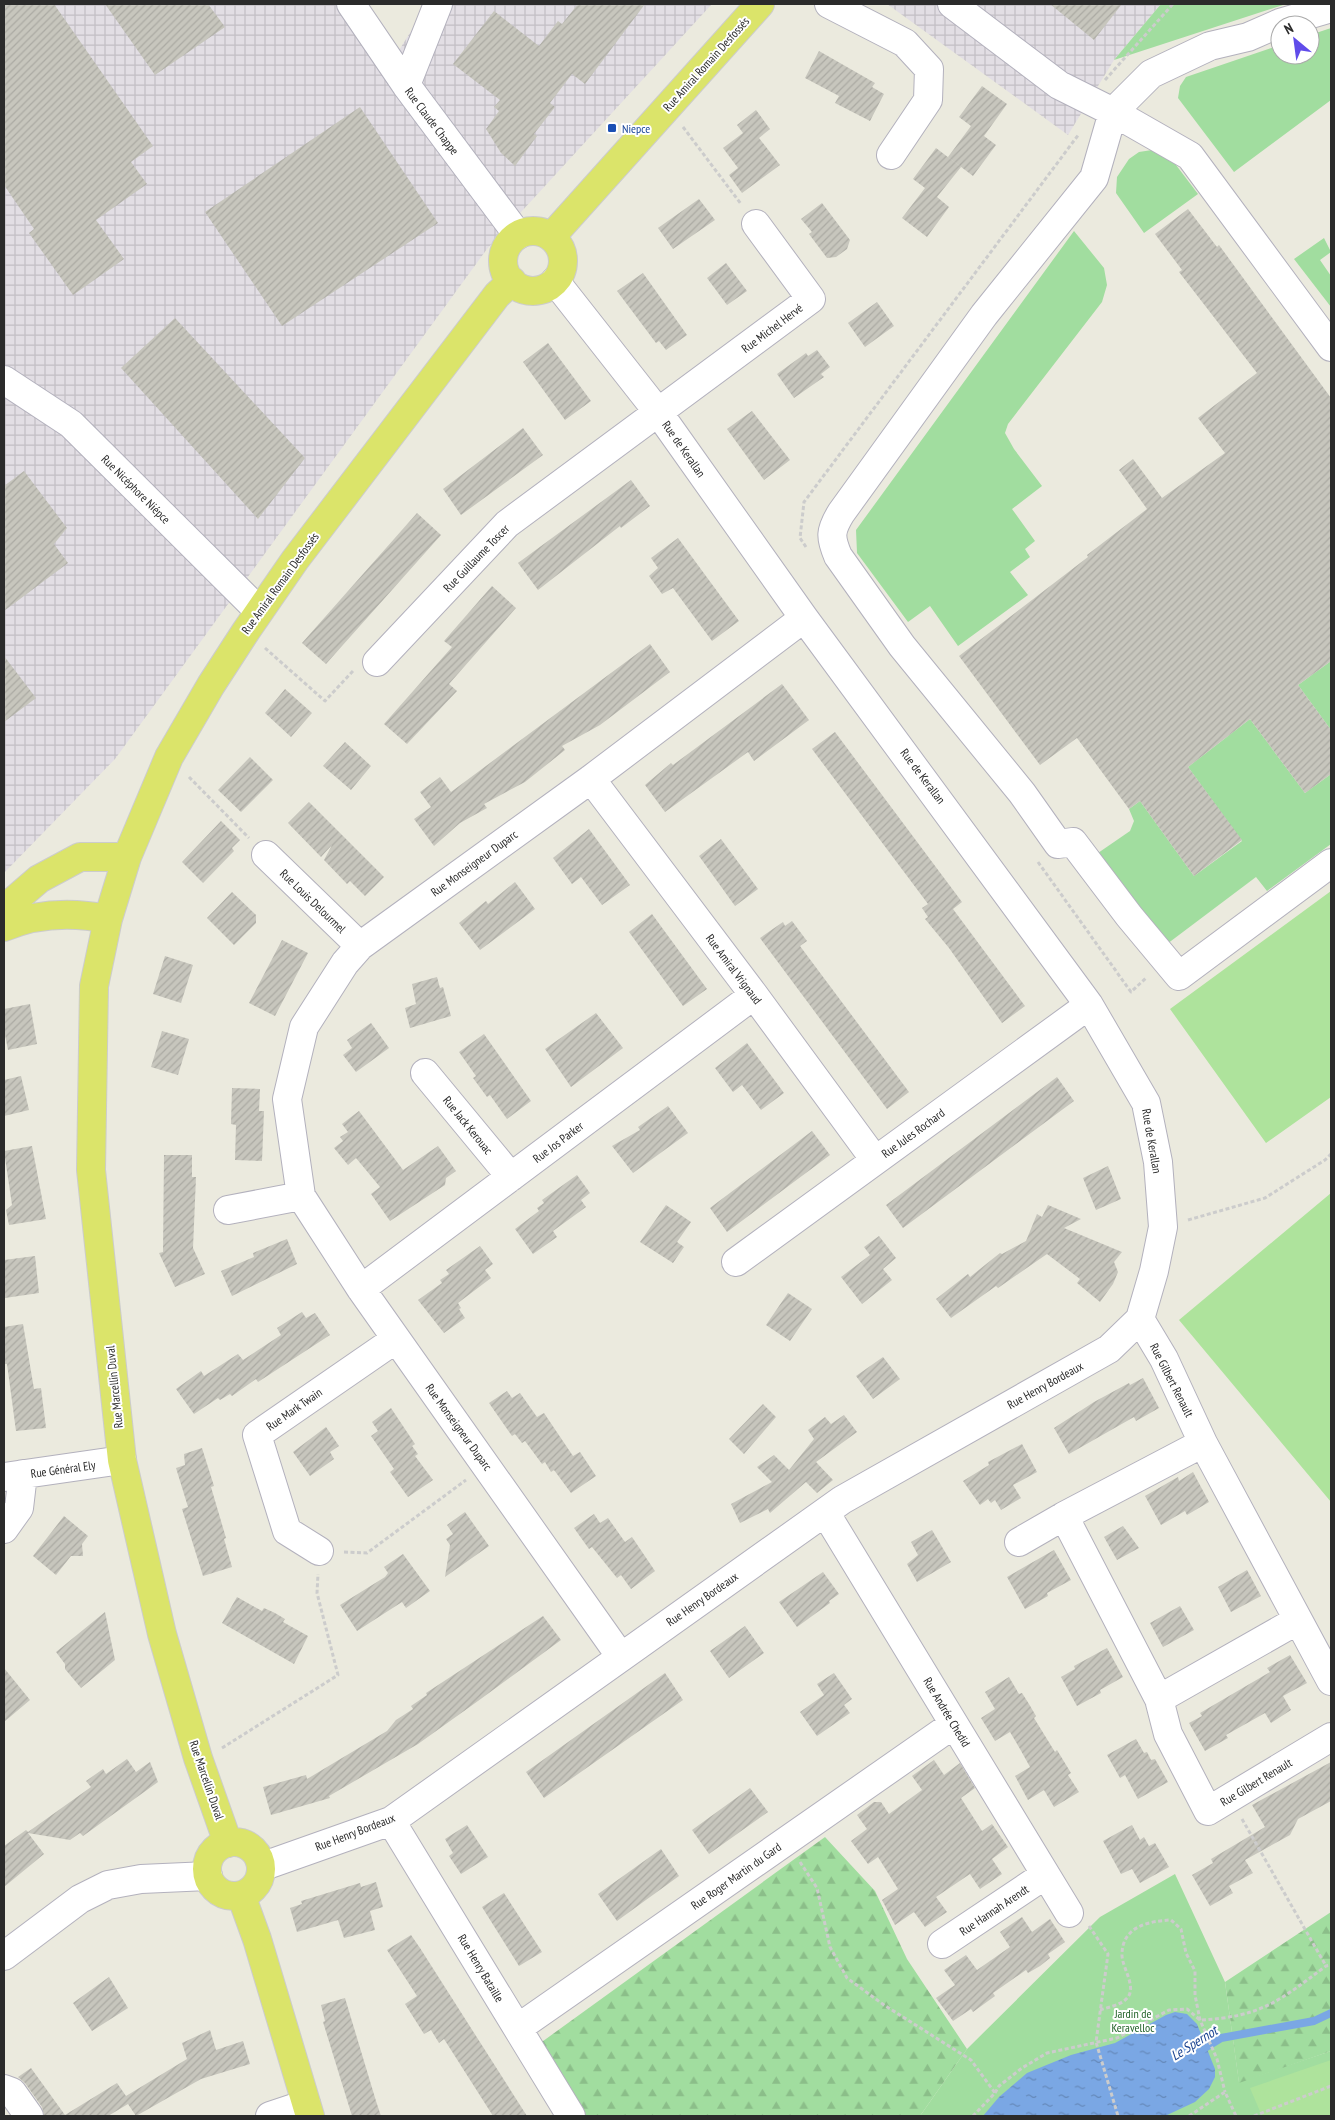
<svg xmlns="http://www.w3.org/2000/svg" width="1335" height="2120" font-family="'PT Sans Narrow',sans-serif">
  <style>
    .industrial { fill: url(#industrial-grid) }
    .green { fill: #a1dd9f }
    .forest { fill: url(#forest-firs) }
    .pitch { fill: #aee39c }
    .water { fill: url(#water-ripples) }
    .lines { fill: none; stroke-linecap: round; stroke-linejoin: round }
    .stream { stroke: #7aa7e4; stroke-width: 8 }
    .building { fill: url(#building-hatch) }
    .minor-casing { stroke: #b3b1bd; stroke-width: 30 }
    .major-casing { stroke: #ccc; stroke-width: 30 }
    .path { stroke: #ccc; stroke-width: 3; stroke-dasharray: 4 2.5; stroke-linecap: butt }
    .minor { stroke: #fff; stroke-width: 28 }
    .major { stroke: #dbe46a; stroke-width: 28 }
    .transit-dot { fill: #1a4fb4; stroke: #fff; stroke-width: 2 }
    .labels { text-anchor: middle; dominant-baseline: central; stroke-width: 4; stroke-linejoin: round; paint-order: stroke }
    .street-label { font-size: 12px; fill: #2b2b2b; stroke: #fff }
    .transit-label { font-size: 12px; fill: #164399; stroke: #fff; text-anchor: start }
    .park-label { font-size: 12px; fill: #216227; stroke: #fff }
    .water-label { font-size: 14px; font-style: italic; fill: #194290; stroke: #fff }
  </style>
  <defs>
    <pattern id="industrial-grid" width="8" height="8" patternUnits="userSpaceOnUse" patternTransform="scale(1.25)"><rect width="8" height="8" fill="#e2dee4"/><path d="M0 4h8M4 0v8" fill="none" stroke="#c2bfc4"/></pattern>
    <pattern id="forest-firs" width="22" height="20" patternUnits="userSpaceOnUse" patternTransform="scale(1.25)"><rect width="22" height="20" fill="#a1dd9f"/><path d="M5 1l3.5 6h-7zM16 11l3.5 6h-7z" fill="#8bbe89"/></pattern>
    <pattern id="water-ripples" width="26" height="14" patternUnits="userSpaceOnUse" patternTransform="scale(1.25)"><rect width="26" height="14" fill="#7aa7e4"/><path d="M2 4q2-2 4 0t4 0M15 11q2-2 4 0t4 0" fill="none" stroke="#6488b9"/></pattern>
    <pattern id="building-hatch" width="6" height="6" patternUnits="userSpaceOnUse" patternTransform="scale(1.25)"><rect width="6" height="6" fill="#c7c6bd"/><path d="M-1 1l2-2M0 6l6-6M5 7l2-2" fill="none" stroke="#abaaa3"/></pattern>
  </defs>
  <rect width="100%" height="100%" fill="#ebeade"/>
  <!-- industrial -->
  <path class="industrial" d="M4,4H336L386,71L428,4H712L487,249L115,759L4,873Z
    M887,4H1161L1114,60L1068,135Z"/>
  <!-- green -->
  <path class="green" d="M1161,4H1286L1114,60Z
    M1331,28V100L1234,172L1178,98L1180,86L1186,77L1280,45V55H1310V35Z
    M1152,150L1173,161L1198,194L1144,233L1116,193L1117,177L1129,159L1139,152Z
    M1074,231L1104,268L1107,285L1102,302L1008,424L1005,433L1014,449L1042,486L1012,509L1035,541L1025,549L1030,557L1010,572L1028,595L958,646L930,606L908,622L857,553L856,530Z
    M1324,238L1331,252L1320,260L1331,276V307L1294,259Z
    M1331,661V730L1298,685Z
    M1250,719L1305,793L1331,774V844L1267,891L1256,877L1167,944L1098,853L1130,831L1134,821L1129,809L1140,801L1194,876L1242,841L1188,767Z
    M1175,1874L1225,1982L1239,2082L1331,2051V2116H920L967,2049L1100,1917Z"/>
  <!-- forest -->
  <path class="forest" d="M825,1837L875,1891L907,1959L967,2049L920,2116H583L539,2044Z
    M1331,1912V2051L1239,2083L1225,1982Z"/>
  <!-- pitch -->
  <path class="pitch" d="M1331,891V1097L1266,1143L1170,1009Z
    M1331,1193V1502L1179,1320Z
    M1331,2060V2116H1262L1250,2088Z"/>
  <!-- water -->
  <path class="water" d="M1175,2012L1187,2014L1197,2024L1215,2069V2077L1209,2089L1195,2102L1165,2116H983L999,2097L1027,2073L1071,2055L1115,2043L1166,2015Z"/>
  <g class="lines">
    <!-- stream -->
    <path class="stream" d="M1198,2052L1221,2038L1314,2021L1331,2013"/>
  </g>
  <!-- building -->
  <path class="building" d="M4,4H54L153,146L131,162L147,184L96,220L124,259L73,295L29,233L34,229L4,185Z
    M105,4H208L225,27L155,75Z
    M578,4H645L585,84L572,74L550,103L555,107L534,134L537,136L515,166L501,153L486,129L499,111L494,107L500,100L453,64L494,11L539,46L558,21L562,24Z
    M1050,4H1122L1094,40Z
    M819,51L875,83L872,87L884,94L870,121L835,103L839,96L805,78Z
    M982,86L1007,104L984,136L996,145L973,176L948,157L971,126L959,117Z
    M360,107L438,223L282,326L205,212Z
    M756,110L770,129L759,138L780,165L742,193L729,175L738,168L723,148L743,133L737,125Z
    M936,148L961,167L937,197L949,207L927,237L902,218L925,188L913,179Z
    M699,199L715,220L673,249L658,228Z
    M822,203L850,240L847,249L836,257L827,258L809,234L812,232L801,219Z
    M1188,209L1217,247L1219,245L1331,398V661L1298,685L1331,730V774L1305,793L1250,719L1188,767L1242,840L1194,876L1140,801L1129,809L1077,738L1040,765L959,656L1088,557L1087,555L1147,509L1119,470L1133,459L1162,498L1225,453L1198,418L1257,373L1179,272L1182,270L1155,234Z
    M726,263L747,291L727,305L707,278Z
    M643,273L687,335L666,350L659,341L656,343L617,291Z
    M877,302L894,326L865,347L848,323Z
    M175,318L305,458L258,519L121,368Z
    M548,343L591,401L565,420L523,362Z
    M817,350L830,367L821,374L824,377L794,398L777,374L806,353L808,356Z
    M752,411L790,460L764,480L727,429Z
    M523,428L543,455L461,515L443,489Z
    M24,471L67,528L54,544L68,563L4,611V486Z
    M631,480L650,506L621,528L620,526L538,590L518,563Z
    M417,513L441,535L326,664L302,643Z
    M678,538L739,621L712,641L673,588L662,594L649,576L658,568L651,558Z
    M492,586L516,608L449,684L457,691L407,744L384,724L452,647L444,641Z
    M650,644L670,672L600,725L562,746L565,750L525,782L484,804L487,808L460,823L434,846L414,819L431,807L420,792L440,777L451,792Z
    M4,656L36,698L4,722Z
    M782,684L809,720L754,761L748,752L665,812L645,785L671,763L673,765Z
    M285,689L312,713L291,737L265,713Z
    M835,732L962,902L953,909L1025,1006L1002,1023L949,948L925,919L928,917L922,908L928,904L812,749Z
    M345,742L371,766L351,790L323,766Z
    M250,757L273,780L241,812L218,790Z
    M309,802L384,877L365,896L350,881L347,884L324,860L332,845L321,857L288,823Z
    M221,821L240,840L232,848L234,851L203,883L182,862Z
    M589,829L630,885L602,905L581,877L572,884L553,858Z
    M721,839L758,889L735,906L699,856Z
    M515,882L535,909L480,950L459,923L486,901L488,904Z
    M232,892L256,915V923L234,945L207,918Z
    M652,914L707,989L683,1006L629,932Z
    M792,921L807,941L800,946L909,1092L887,1109L760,938L783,922L785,926Z
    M282,940L308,953L275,1016L249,1003Z
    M165,956L193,965L181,1003L153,994Z
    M437,977L440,988L443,987L451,1016L410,1028L405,1008L416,1004L412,984Z
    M30,1004L37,1044L8,1050L4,1030V1009Z
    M596,1013L623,1048L571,1087L545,1049Z
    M371,1023L389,1048L356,1072L343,1055L352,1048L347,1040Z
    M162,1031L189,1039L178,1075L151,1067Z
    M484,1034L531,1101L507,1119L490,1095L487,1097L473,1078L476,1076L459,1052Z
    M747,1043L784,1093L761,1110L742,1085L733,1092L715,1068Z
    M21,1076L29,1110L4,1116V1080Z
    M1057,1077L1074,1101L903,1228L886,1205Z
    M232,1088L260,1089L259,1111H264L262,1161L235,1160L236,1125L231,1124Z
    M668,1106L688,1133L633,1173L612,1146L640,1130L638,1127Z
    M359,1111L403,1170L438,1146L456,1171L446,1178L445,1185L390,1221L371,1194L380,1187L356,1158L348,1165L334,1148L343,1141L340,1137L348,1132L342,1124Z
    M812,1131L830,1155L727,1232L710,1208Z
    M32,1146L46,1219L9,1225L6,1210L12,1205L4,1151Z
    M164,1155H192V1177H196L193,1248L205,1274L175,1287L159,1253L163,1252Z
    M1108,1166L1121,1199L1096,1210L1083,1178Z
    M577,1175L590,1193L581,1200L586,1207L553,1231L557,1237L533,1254L515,1229L539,1211L537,1208L544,1203L542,1200Z
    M666,1205L691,1222L677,1242L684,1247L673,1263L640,1242Z
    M1048,1205L1081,1219L1064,1228L1122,1252L1114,1262L1118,1272L1113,1284L1100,1302L1077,1283L1080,1279L1047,1254L998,1288L996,1286L951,1318L936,1299L968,1274L970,1277L1000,1253L1002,1254L1026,1241L1037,1214L1042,1217Z
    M879,1236L896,1258L883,1269L892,1280L862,1304L841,1277L870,1255L864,1247Z
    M287,1239L297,1264L232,1296L221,1271L254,1257L253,1253Z
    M480,1246L493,1264L485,1270L491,1278L458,1303L461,1308L459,1309L465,1318L444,1333L418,1300L442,1283L440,1280L449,1274L446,1270Z
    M35,1256L39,1293L5,1298L4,1260Z
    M788,1293L812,1309L790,1341L766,1325Z
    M302,1312L306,1318L315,1313L330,1335L258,1382L256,1379L232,1396L230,1394L220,1400L218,1398L194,1414L176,1389L201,1371L204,1376L238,1354L243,1360L281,1335L277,1328Z
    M23,1324L34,1389L41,1388L46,1428L16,1431L7,1364H4V1327Z
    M883,1357L900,1379L873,1399L856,1376Z
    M1143,1378L1159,1408L1136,1421L1134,1417L1069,1454L1054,1428L1094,1402L1129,1383L1130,1385Z
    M507,1391L512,1398L520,1393L537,1417L544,1413L573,1456L580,1452L596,1476L571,1493L554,1470L551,1472L545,1462L542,1464L525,1441L522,1443L515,1434L512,1436L489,1403Z
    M763,1404L776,1417L744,1454L729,1439Z
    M391,1408L415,1444L412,1446L418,1454L415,1456L433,1480L408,1497L390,1472L394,1469L371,1436L378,1431L372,1422Z
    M844,1415L857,1432L816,1462L833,1480L817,1493L806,1482L770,1513L768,1509L740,1523L731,1504L772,1482L757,1467L774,1455L789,1470L814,1439L808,1430L825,1417L831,1424Z
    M326,1427L339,1446L330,1452L334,1459L310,1476L293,1452Z
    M1022,1444L1037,1472L1013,1485L1021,1498L1001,1510L995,1500L991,1503L988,1499L980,1505L963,1481L989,1465L988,1462Z
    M202,1448L214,1486L211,1487L226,1538L224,1539L232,1567L203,1576L182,1509L188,1507L176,1468L185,1465L184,1454Z
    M1193,1472L1209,1502L1187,1515L1185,1511L1161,1525L1145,1496L1178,1477L1179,1481Z
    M465,1512L489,1546L445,1577L450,1545L446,1539L453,1534L447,1525Z
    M594,1514L600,1523L608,1518L625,1542L632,1537L655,1571L631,1589L621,1575L617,1578L592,1547L589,1549L574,1528Z
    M64,1516L88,1536L82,1544L83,1556H71L56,1575L33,1556Z
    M1123,1526L1139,1548L1117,1560L1104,1537Z
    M932,1530L951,1562L917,1582L907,1564L918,1555L911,1542Z
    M1054,1550L1071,1580L1047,1593L1048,1596L1025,1609L1007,1577Z
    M403,1554L430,1591L406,1608L402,1602L357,1631L340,1605L385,1577L388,1573L384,1567Z
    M1247,1570L1261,1596L1231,1612L1218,1587Z
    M823,1572L839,1594L829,1601L830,1603L797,1627L779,1602Z
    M237,1597L262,1611L264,1608L275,1613L285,1619L283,1622L308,1636L294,1664L222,1623Z
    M1180,1606L1194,1630L1163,1647L1150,1623Z
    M105,1612L115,1660L81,1688L65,1669V1664L56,1652Z
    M543,1616L561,1640L478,1701L418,1744L329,1796L330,1798L271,1815L263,1787L306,1775L307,1779L387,1731L396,1720L413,1709L411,1706L427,1695L426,1693Z
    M745,1626L764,1653L729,1678L710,1651Z
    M1107,1648L1123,1677L1100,1690L1101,1693L1077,1706L1061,1677L1075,1669L1074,1666Z
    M1290,1655L1307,1683L1283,1696L1291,1710L1271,1723L1265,1713L1226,1735L1228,1738L1205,1751L1189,1723L1202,1716L1200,1713L1270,1672L1267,1668Z
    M4,1668L30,1700L4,1722Z
    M665,1673L683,1700L544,1798L526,1772Z
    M834,1673L852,1699L844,1705L850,1713L817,1736L800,1712L824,1695L817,1684Z
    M1009,1677L1019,1694L1022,1693L1029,1704L1036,1716L1034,1718L1055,1752L1057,1750L1071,1773L1068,1775L1079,1792L1054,1807L1044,1790L1028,1800L1015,1776L1030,1767L1020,1749L1010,1732L995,1741L981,1718L995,1709L985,1692Z
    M1136,1739L1144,1753L1147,1752L1151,1760L1155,1759L1168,1782L1138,1799L1125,1775L1120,1778L1107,1755Z
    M127,1759L136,1772L150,1762L158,1782L83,1836L80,1833L70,1840L28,1833L44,1854L4,1887V1846L26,1830L28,1832L91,1787L86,1781L103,1769L106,1774Z
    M934,1760L944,1775L960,1763L975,1788L961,1798L982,1831L992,1824L1008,1847L992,1859L1002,1874L980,1889L970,1874L936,1897L947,1912L925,1927L914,1912L895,1925L882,1900L898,1889L878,1857L868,1864L851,1841L867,1829L857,1815L874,1802H881L889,1814L922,1790L912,1776Z
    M1331,1762V1801L1298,1819L1290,1835L1245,1860L1253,1873L1229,1886L1233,1893L1210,1906L1192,1875L1213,1863L1211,1859L1265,1827L1252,1805Z
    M750,1788L768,1812L709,1854L692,1830Z
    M467,1825L488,1857L461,1874L449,1856L453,1853L445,1839Z
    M1132,1825L1140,1840L1144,1837L1149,1846L1155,1843L1169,1867L1140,1883L1132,1869L1121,1874L1103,1841Z
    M661,1849L679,1876L617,1921L598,1894Z
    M376,1882L383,1907L370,1911L375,1930L344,1938L338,1920L297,1932L290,1908L302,1904L301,1901L360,1883L361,1887Z
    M504,1893L542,1952L519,1966L482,1907Z
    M1022,1917L1032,1932L1050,1919L1065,1942L1048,1954L1050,1958L1040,1966L1028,1973L1026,1970L993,1993L995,1996L973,2012L971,2009L953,2021L936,1998L955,1985L944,1970L966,1955L977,1970L1010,1947L1000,1932Z
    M411,1935L420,1948L527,2116H493L444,2039L439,2043L431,2030L424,2034L405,2004L417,1996L387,1950Z
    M109,1977L128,2008L92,2031L73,2003Z
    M345,1998L376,2101L381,2116H352L323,2022L325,2021L321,2005Z
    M210,2030L216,2050L243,2041L250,2064L201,2079L136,2116L128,2104L108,2116H44L42,2107L25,2083L18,2077L31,2068L65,2115L117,2083L126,2096L187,2059L182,2043Z"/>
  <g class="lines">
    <defs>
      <path id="minor" d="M351,4L406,85L518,235
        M829,4L905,43L929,69L928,100L891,155
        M952,4L1059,85L1113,112L1190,156L1331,347
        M1331,8L1280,23L1248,37L1210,46L1151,74L1113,112L1094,178L984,315L841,513C830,531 830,537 838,556L902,646L1022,793L1058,844L1073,842L1129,916L1179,976L1331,863
        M406,85L438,4
        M4,380L71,424L259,611
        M377,662L507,524L811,299L756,224
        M591,779L754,995L875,1160
        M266,855L360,946
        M425,1073L511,1177
        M228,1210L301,1196
        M736,1262L1089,1005
        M361,1289L754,995
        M1140,1319L1164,1359L1203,1443L1331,1681
        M1203,1443L1064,1516L1159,1699L1168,1734L1208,1811L1331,1737
        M4,1477L122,1460
        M825,1512L1069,1913
        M4,1529L19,1508L23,1474
        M1019,1542L1064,1516
        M319,1551L287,1531L257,1435L396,1339
        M621,1657L361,1289L301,1196L287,1099L304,1027L345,963L360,946L591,779L804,618
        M1159,1699L1298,1620
        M391,1821L571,2116
        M261,1867L391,1821L842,1500L1109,1349L1140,1319L1154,1271L1163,1227L1158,1162L1146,1103L1089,1005L804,618L658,412L555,281
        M942,1944L1045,1875
        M4,1956L80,1899L108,1885L141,1879L208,1876
        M518,2028L954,1724
        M4,2089L12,2092L29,2116
        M270,2116L306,2104"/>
      <path id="major" d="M503 261a30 30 0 1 1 60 0a30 30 0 1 1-60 0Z
        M551,237L760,4
        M4,909L39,879L80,857H127
        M4,927C37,913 73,912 108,919
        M207 1869a27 27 0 1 1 54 0a27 27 0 1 1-54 0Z
        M228,1843L198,1758L162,1634L122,1460L91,1170L94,986L108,919L127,857L169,757L211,685L246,631L295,560L497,295L512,281
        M241,1895L257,1939L310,2116"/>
    </defs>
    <!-- minor casing -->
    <use href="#minor" class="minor-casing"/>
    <!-- major casing -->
    <use href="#major" class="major-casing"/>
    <!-- path -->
    <path class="path" d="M1105,80L1173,4
      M683,127L741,204
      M806,547L800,538L804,502L1079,134
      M265,648L325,701L353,671
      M189,777L249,838
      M1038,862L1131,992L1147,977
      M1188,1220L1265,1198L1325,1160L1331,1154
      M344,1552L367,1553L466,1480
      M222,1748L338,1675L317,1593L318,1574
      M1242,1819L1326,1966
      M800,1862L817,1888L830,1947L847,1978L884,2005L971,2060L995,2093L973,2116
      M1089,1926L1108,1954L1096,2042L1118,2116
      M1100,2010C1109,2007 1122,2005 1128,1997C1136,1986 1123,1969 1122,1956C1121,1927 1148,1921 1171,1920L1181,1929L1186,1953L1195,1971V1995L1200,2020L1217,2059L1225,2092
      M995,2093L999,2086L1022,2068L1047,2053L1117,2038L1169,2010L1187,2009L1200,2020C1261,2017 1279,2001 1326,1966L1331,1965
      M1189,2116L1225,2092L1236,2116
      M1254,2116L1331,2086"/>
    <!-- minor -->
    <use href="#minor" class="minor"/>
    <!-- major -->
    <use href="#major" class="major"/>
  </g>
  <!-- markers -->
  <rect class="transit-dot" x="607" y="123" width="10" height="10" rx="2.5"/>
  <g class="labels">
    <!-- street labels -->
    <g class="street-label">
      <text transform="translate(706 64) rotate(-48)">Rue Amiral Romain Desfossés</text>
      <text transform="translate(432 121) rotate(53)">Rue Claude Chappe</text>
      <text transform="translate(772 328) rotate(-37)">Rue Michel Hervé</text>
      <text transform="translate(684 449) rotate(55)">Rue de Kerallan</text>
      <text transform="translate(136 489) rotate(45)">Rue Nicéphore Niépce</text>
      <text transform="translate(476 558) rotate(-46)">Rue Guillaume Toscer</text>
      <text transform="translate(280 583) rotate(-54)">Rue Amiral Romain Desfossés</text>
      <text transform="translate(923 776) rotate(53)">Rue de Kerallan</text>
      <text transform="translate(474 863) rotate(-36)">Rue Monseigneur Duparc</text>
      <text transform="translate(313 901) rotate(44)">Rue Louis Delourmel</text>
      <text transform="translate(734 969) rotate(53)">Rue Amiral Vrignaud</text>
      <text transform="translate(468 1125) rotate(51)">Rue Jack Kerouac</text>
      <text transform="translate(913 1133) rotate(-36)">Rue Jules Rochard</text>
      <text transform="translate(1152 1141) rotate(80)">Rue de Kerallan</text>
      <text transform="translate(558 1142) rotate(-37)">Rue Jos Parker</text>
      <text transform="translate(1172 1380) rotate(63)">Rue Gilbert Renault</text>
      <text transform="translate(1045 1385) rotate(-29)">Rue Henry Bordeaux</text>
      <text transform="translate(114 1387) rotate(-96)">Rue Marcellin Duval</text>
      <text transform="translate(294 1409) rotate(-35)">Rue Mark Twain</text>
      <text transform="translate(459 1427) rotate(54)">Rue Monseigneur Duparc</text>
      <text transform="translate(63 1469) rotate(-8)">Rue Général Ely</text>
      <text transform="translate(702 1599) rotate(-35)">Rue Henry Bordeaux</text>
      <text transform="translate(947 1712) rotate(59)">Rue Andrée Chedid</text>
      <text transform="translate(207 1780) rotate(71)">Rue Marcellin Duval</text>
      <text transform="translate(1256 1782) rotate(-31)">Rue Gilbert Renault</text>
      <text transform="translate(355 1832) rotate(-21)">Rue Henry Bordeaux</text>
      <text transform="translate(736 1876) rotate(-35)">Rue Roger Martin du Gard</text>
      <text transform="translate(994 1910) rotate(-34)">Rue Hannah Arendt</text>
      <text transform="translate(481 1968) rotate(59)">Rue Henry Bataille</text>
    </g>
    <!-- transit labels -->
    <g class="transit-label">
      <text x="622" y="128">Niepce</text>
    </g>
    <!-- park labels -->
    <g class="park-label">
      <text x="1133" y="2013">Jardin de<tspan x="1133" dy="14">Keravelloc</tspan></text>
    </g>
    <!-- water labels -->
    <g class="water-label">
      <text transform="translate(1194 2043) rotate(-32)">Le Spernot</text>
    </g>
  </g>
  <!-- border -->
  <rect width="1335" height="2120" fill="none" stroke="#2b2b2b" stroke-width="10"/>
  <!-- north arrow -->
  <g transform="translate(1295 40) rotate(331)"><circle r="24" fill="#ffffff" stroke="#aaaaaa"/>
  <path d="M0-4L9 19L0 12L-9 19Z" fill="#604cea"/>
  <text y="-8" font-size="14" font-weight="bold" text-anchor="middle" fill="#2b2b2b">N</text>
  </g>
</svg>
